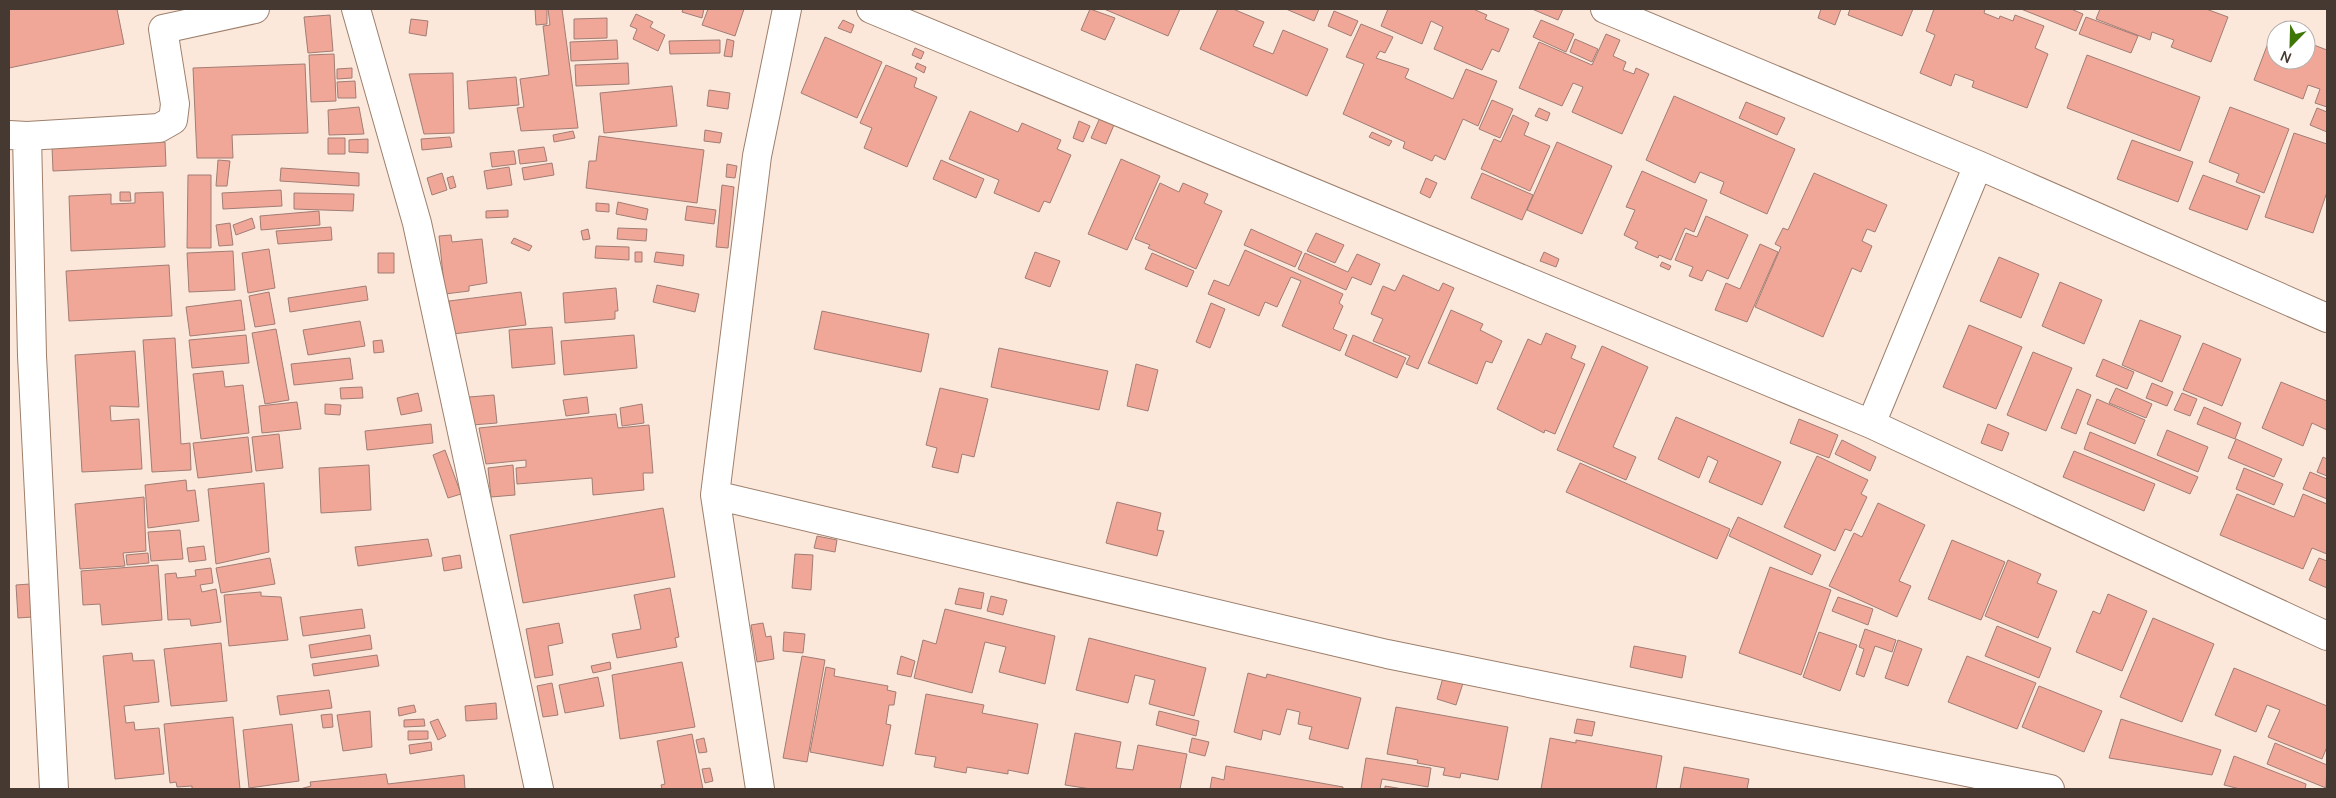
<svg xmlns="http://www.w3.org/2000/svg" width="2336" height="798" font-family="Manrope,sans-serif">
  <style>
    .building { fill: #f0a797; stroke: #a17d75 }
    .lines { fill: none; stroke-linecap: round; stroke-linejoin: round }
    .minor-casing { stroke: #9d7f6b; stroke-width: 30 }
    .minor { stroke: #fff; stroke-width: 28 }
  </style>
  <rect width="100%" height="100%" fill="#fce8db"/>
  <!-- building -->
  <path class="building" d="M9,9H117L124,44L9,68Z
    M535,9H547V24L536,25Z
    M548,9H562L578,128L521,131L517,108L524,107L520,79L549,75L543,26L550,25Z
    M683,9H704L702,18L682,12Z
    M708,9H744L735,36L702,25Z
    M1090,9L1115,18L1105,40L1081,30Z
    M1104,9H1180L1168,36Z
    M1218,9H1233L1264,22L1253,46L1273,54L1283,30L1328,49L1307,96L1200,49Z
    M1286,9H1319L1314,21Z
    M1388,9H1473L1487,15L1485,19L1509,29L1499,52L1492,49L1482,70L1434,49L1443,27L1431,21L1422,44L1381,26Z
    M1532,9H1563L1558,20Z
    M1819,9H1841L1835,25L1818,18L1821,9Z
    M1850,9H1913L1902,36L1848,15Z
    M1934,9H1985L1984,13L1999,19L2000,16L2013,21L2015,15L2044,26L2035,48L2048,54L2027,108L1972,87L1974,81L1955,74L1951,86L1920,73L1935,35L1926,31Z
    M2021,9H2071L2083,14L2076,31Z
    M2100,9H2206L2228,17L2211,62L2171,47L2174,40L2152,32L2150,40L2096,19Z
    M1334,11L1358,21L1351,36L1328,26Z
    M636,14L653,22L650,27L665,35L658,51L633,39L637,29L630,26Z
    M330,15L333,51L308,53L304,17Z
    M2086,17L2138,36L2131,53L2079,34Z
    M607,18V38L574,39V19Z
    M411,19L428,21L426,36L409,33Z
    M843,20L854,25L851,33L838,28Z
    M1541,20L1574,34L1566,52L1533,37Z
    M1361,24L1393,37L1385,53L1380,51L1376,58L1409,69L1405,78L1453,99L1466,69L1497,81L1478,126L1463,119L1445,160L1435,155L1432,161L1403,148L1405,142L1343,114L1364,64L1346,57Z
    M2273,30L2276,31V60H2306V42L2327,50V107L2315,103L2320,89L2308,85L2303,99L2254,80Z
    M1606,34L1620,40L1613,56L1626,62L1623,70L1634,74L1636,68L1649,74L1622,134L1572,112L1583,87L1573,83L1562,106L1519,88L1539,42L1592,65Z
    M825,37L882,62L857,118L801,93Z
    M727,39L734,41L732,57L724,56Z
    M1575,39L1598,49L1592,62L1570,52Z
    M617,40L618,59L571,61L570,42Z
    M720,40V53L670,54L669,41Z
    M915,48L924,52L921,59L912,55Z
    M334,54L336,101L311,102L309,55Z
    M2087,55L2200,97L2180,151L2067,108Z
    M628,63L629,84L576,86L575,65Z
    M917,63L926,67L924,73L915,68Z
    M305,64L308,133L232,135L233,158H197L193,68Z
    M886,65L917,78L914,87L937,97L907,167L864,148L872,128L860,123Z
    M352,68V78L337,79V69Z
    M453,73L454,133L424,134L409,74Z
    M516,77L519,105L469,109L467,81Z
    M355,81L356,98H338L337,82Z
    M672,86L677,126L604,133L600,93Z
    M709,90L730,93L728,109L707,106Z
    M1674,96L1795,149L1767,214L1720,193L1724,182L1700,172L1695,183L1646,160Z
    M1492,100L1513,109L1500,138L1479,129Z
    M1746,102L1785,118L1777,135L1739,118Z
    M359,107L364,134L329,135L328,110Z
    M2230,107L2289,129L2264,193L2236,182L2239,174L2209,162Z
    M1539,108L1550,113L1547,121L1535,116Z
    M2317,108L2327,112V132L2310,125Z
    M970,111L1018,132L1022,123L1061,140L1057,149L1071,155L1050,203L1044,201L1039,212L994,193L999,180L949,159Z
    M1102,113L1116,120L1106,144L1091,138Z
    M1513,115L1529,123L1524,135L1550,146L1530,191L1481,169L1494,139L1501,142Z
    M1079,121L1090,126L1083,142L1073,138Z
    M705,130L722,133L720,143L704,141Z
    M573,131L575,138L554,142L553,135Z
    M1372,132L1392,141L1389,146L1369,137Z
    M2294,133L2327,144V192L2313,233L2265,217Z
    M599,136L704,150L697,203L586,188L589,161H596Z
    M450,137L452,147L422,150L421,139Z
    M328,138H345V154H328Z
    M368,139V153L349,152V140Z
    M2132,140L2193,162L2178,202L2117,179Z
    M165,142L166,166L53,171L52,147Z
    M1557,142L1612,166L1582,234L1527,210Z
    M544,147L547,161L520,164L518,150Z
    M514,151L516,164L492,167L490,153Z
    M1121,159L1160,176L1127,250L1088,234Z
    M218,160L230,161L227,186H216Z
    M941,160L984,179L976,198L933,179Z
    M552,163L554,175L524,180L522,168Z
    M727,164L737,166L735,178L726,177Z
    M509,167L512,185L487,189L484,171Z
    M281,168L359,173V186L280,181Z
    M1642,171L1707,200L1694,232L1685,228L1671,260L1659,255L1658,258L1635,248L1638,242L1624,235L1635,210L1626,207Z
    M442,173L447,190L432,195L427,178Z
    M1482,173L1533,195L1522,220L1471,198Z
    M1814,173L1887,205L1875,232L1867,229L1862,241L1872,246L1861,272L1852,268L1823,337L1755,307L1781,247L1775,244L1783,228L1788,230Z
    M188,175H211V248H187Z
    M2203,175L2260,196L2247,230L2189,209Z
    M453,176L456,187L450,189L447,178Z
    M1426,178L1437,183L1430,198L1420,193Z
    M1160,183L1179,192L1183,183L1208,194L1204,203L1222,211L1196,269L1148,248L1150,245L1135,239Z
    M722,185L734,187L728,248L716,247Z
    M281,190L282,206L223,209L222,193Z
    M120,192H130L131,201H120Z
    M163,192L165,247L71,251L69,196L111,194V204L135,203V193Z
    M294,193L354,194L353,211L294,209Z
    M618,202L648,209L646,220L616,214Z
    M596,203L609,204V212L596,211Z
    M687,206L716,210L714,224L685,220Z
    M508,210V217L486,218V211Z
    M319,211L320,225L261,230L260,216Z
    M1706,216L1748,235L1728,279L1707,270L1702,281L1689,276L1693,267L1675,260L1686,233L1697,237Z
    M252,218L255,228L236,235L233,225Z
    M230,223L233,245L219,246L216,225Z
    M331,227L332,240L278,244L276,231Z
    M618,228L647,229L646,241L617,239Z
    M588,229L590,239L583,240L581,231Z
    M1251,229L1302,252L1295,267L1244,245Z
    M1316,233L1344,245L1335,263L1307,251Z
    M451,235L452,242L482,239L487,283L469,286V291L445,294L439,236Z
    M514,238L532,246L529,251L511,243Z
    M1760,244L1778,252L1747,322L1715,310L1726,283L1740,289Z
    M596,246L629,247V260L595,258Z
    M269,249L275,288L248,293L242,253Z
    M1245,250L1343,294L1339,303L1343,306L1333,329L1347,335L1340,351L1282,326L1301,281L1291,277L1277,307L1265,302L1259,316L1208,294L1214,280L1229,286Z
    M233,251L235,290L189,292L187,253Z
    M635,252H642V262H635Z
    M656,252L684,255L683,266L654,262Z
    M1035,252L1060,261L1050,287L1025,278Z
    M1544,252L1559,259L1556,267L1540,261Z
    M378,253H394V273H378Z
    M1152,253L1194,271L1187,287L1145,269Z
    M1305,253L1348,272L1357,254L1380,264L1371,285L1352,277L1346,290L1298,269Z
    M1999,257L2039,274L2021,318L1980,301Z
    M1662,262L1671,266L1669,270L1660,266Z
    M169,265L172,316L69,321L66,271Z
    M1403,275L1439,291L1443,283L1454,288L1418,369L1406,364L1410,356L1373,341L1383,319L1371,314L1383,286L1395,291Z
    M2060,282L2102,300L2084,344L2042,326Z
    M657,285L699,294L695,312L653,302Z
    M366,286L368,300L290,312L288,298Z
    M616,288L618,311H615V319L565,323L563,293Z
    M269,292L275,324L255,327L249,296Z
    M521,292L526,325L453,334L449,301Z
    M241,300L245,330L190,336L186,307Z
    M1211,303L1225,309L1210,348L1196,342Z
    M1451,310L1483,324L1480,330L1502,341L1492,363L1486,361L1477,384L1428,363Z
    M822,311L929,334L921,372L814,349Z
    M2140,320L2181,336L2162,382L2122,365Z
    M360,321L365,346L308,355L303,330Z
    M1969,325L2022,347L1996,409L1943,387Z
    M552,327L555,364L512,368L509,330Z
    M276,329L289,400L265,404L252,333Z
    M1546,333L1576,346L1571,358L1585,364L1555,434L1545,430L1544,433L1497,409L1528,339L1541,345Z
    M246,335L249,363L192,368L189,340Z
    M634,335L637,368L564,375L561,341Z
    M1353,335L1406,358L1397,378L1345,355Z
    M175,338L181,444L190,443L191,470L152,472L143,340Z
    M382,340L384,352L374,353L373,341Z
    M2203,343L2241,359L2222,406L2183,390Z
    M1602,346L1648,367L1613,447L1636,457L1626,480L1557,450Z
    M999,348L1108,371L1099,410L991,387Z
    M135,351L139,407L110,406L111,421L139,419L142,469L82,472L75,355Z
    M2033,352L2072,368L2046,431L2007,415Z
    M350,358L353,379L294,385L291,364Z
    M2103,359L2134,372L2127,389L2096,376Z
    M1136,364L1158,370L1148,411L1127,406Z
    M223,371L225,387L243,385L249,433L201,439L193,374Z
    M2281,382L2327,401V430L2312,423L2303,446L2262,428Z
    M2152,383L2173,392L2167,406L2146,398Z
    M362,387L363,398L341,399L340,388Z
    M940,388L988,399L974,457L962,454L958,473L932,467L937,448L926,445Z
    M2116,388L2152,404L2146,418L2109,403Z
    M2077,389L2091,395L2076,434L2061,428Z
    M418,393L422,411L401,415L397,398Z
    M2182,393L2197,399L2190,416L2174,410Z
    M494,395L497,423L472,425L469,397Z
    M587,397L589,413L566,416L563,400Z
    M2097,399L2145,420L2135,444L2087,424Z
    M297,402L301,429L262,433L259,406Z
    M325,404L341,405L340,415L325,414Z
    M642,404L644,423L622,426L620,408Z
    M2204,407L2241,423L2235,439L2197,424Z
    M616,414L618,428L649,425L653,473H643L644,490L593,495L592,478L517,484L516,468L526,467V460L486,464L479,428Z
    M1676,417L1781,462L1762,505L1709,482L1718,461L1708,456L1699,478L1658,459Z
    M1799,419L1838,435L1829,458L1790,443Z
    M431,424L433,443L367,450L365,431Z
    M1988,424L2009,433L2002,451L1981,443Z
    M2167,430L2208,447L2198,472L2157,455Z
    M2090,432L2198,477L2190,494L2084,449Z
    M279,434L283,468L256,471L252,437Z
    M248,437L252,472L198,478L193,443Z
    M2236,439L2282,459L2274,477L2228,458Z
    M1842,440L1876,457L1870,471L1835,454Z
    M445,450L461,494L448,498L433,455Z
    M2074,451L2155,484L2144,511L2063,477Z
    M1817,456L1868,480L1861,494L1867,497L1851,531L1845,529L1835,551L1784,527Z
    M2323,457L2327,459V476L2317,472Z
    M1580,463L1730,529L1717,559L1566,492Z
    M369,465L371,510L321,513L319,468Z
    M513,465L515,495L491,497L488,468Z
    M2244,468L2283,484L2274,505L2236,489Z
    M2310,472L2327,479V499L2303,489Z
    M186,480L187,491L195,490L199,521L148,528L145,485Z
    M264,483L269,552L216,564L208,489Z
    M2237,494L2294,517L2303,494L2327,504V554L2312,548L2303,569L2220,535Z
    M144,497L146,551L123,553L125,566L80,569L75,504Z
    M1117,502L1161,513L1157,530L1164,531L1157,556L1106,543Z
    M1878,503L1925,525L1899,581L1911,586L1897,617L1829,586L1854,533L1862,537Z
    M663,508L675,577L523,603L510,535Z
    M1738,517L1821,555L1812,575L1729,536Z
    M180,530L183,559L151,561L148,532Z
    M817,536L837,540L835,552L814,548Z
    M428,539L432,556L358,566L355,547Z
    M1952,540L2005,562L1981,620L1928,599Z
    M204,546L206,560L189,562L187,548Z
    M148,553L149,563L127,565L126,555Z
    M795,554L813,555L811,590L792,588Z
    M460,555L462,568L444,571L442,558Z
    M270,558L275,584L221,593L216,568Z
    M2319,558L2327,561V588L2309,580Z
    M2008,560L2041,574L2037,583L2057,591L2038,638L1985,616Z
    M158,565L162,620L102,625L100,604L83,605L81,571Z
    M1770,567L1831,590L1801,675L1739,653Z
    M211,568L213,583L200,585L202,592L216,589L221,622L191,626L190,619L168,620L165,574L176,573L177,578L196,576L195,570Z
    M30,584L32,617L18,618L16,585Z
    M670,588L679,637L675,638L677,647L617,658L612,634L641,629L634,595Z
    M959,588L984,593L981,609L955,604Z
    M261,592V596L281,597L288,640L229,646L224,595Z
    M2108,594L2147,611L2122,671L2076,652L2093,611L2100,614Z
    M991,596L1007,600L1003,615L987,611Z
    M1838,597L1873,609L1868,625L1832,611Z
    M362,609L365,628L303,636L300,617Z
    M945,609L1055,636L1045,684L999,672L1006,647L985,642L972,693L914,678L923,640L936,644Z
    M2153,618L2214,644L2182,722L2120,697Z
    M559,623L563,643L548,646L553,675L535,678L526,629Z
    M763,623L766,637L771,636L774,659L757,662L751,625Z
    M1997,626L2051,648L2039,678L1985,656Z
    M1865,629L1896,640L1892,652L1875,646L1864,677L1856,674L1864,649L1859,647Z
    M784,632L805,634L803,653L783,651Z
    M1819,632L1857,645L1840,691L1803,677Z
    M370,635L372,649L311,658L309,645Z
    M1089,638L1206,668L1194,716L1149,704L1155,680L1135,675L1128,703L1076,690Z
    M1898,640L1922,649L1908,686L1885,678Z
    M221,643L227,701L171,706L164,649Z
    M1634,646L1686,656L1682,678L1630,667Z
    M132,653L133,661L154,660L159,702L124,706L126,723L134,722L135,730L159,728L164,774L115,779L103,656Z
    M377,655L379,666L314,676L312,664Z
    M802,656L825,660L807,762L783,758Z
    M901,656L915,661L911,677L897,674Z
    M1967,656L2036,683L2017,729L1948,702Z
    M610,662L611,669L593,673L591,666Z
    M682,662L695,727L620,739L612,675Z
    M826,667L835,669L834,676L888,686L887,690L896,692L894,705H889L886,724L891,725L883,766L810,752Z
    M2234,668L2327,706V747L2322,759L2268,737L2280,710L2267,705L2256,732L2215,715Z
    M1248,673L1266,678L1267,674L1361,698L1348,749L1309,739L1312,727L1298,724L1300,712L1287,709L1280,735L1263,730L1261,740L1234,732Z
    M1444,674L1464,680L1456,705L1437,699Z
    M598,677L604,706L565,713L559,685Z
    M552,683L558,715L543,717L537,686Z
    M2039,686L2102,711L2084,752L2022,727Z
    M329,690L332,708L280,715L277,696Z
    M926,694L984,705L982,713L1038,724L1028,774L1008,770V774L967,767L966,773L934,767L936,757L915,754Z
    M496,703L497,719L466,721L465,706Z
    M414,705L416,712L399,716L398,708Z
    M1396,707L1508,727L1498,780L1461,773L1460,778L1443,775L1445,768L1417,763L1418,760L1387,754Z
    M370,711L372,747L343,751L337,715Z
    M1159,711L1199,721L1196,736L1156,725Z
    M332,714L333,727L323,728L321,715Z
    M233,717L240,789H192V786L177,787L176,782L170,783L164,724Z
    M424,719L425,726L404,727V720Z
    M438,719L446,736L438,740L430,722Z
    M1577,719L1595,722L1592,736L1574,733Z
    M2121,719L2221,750L2212,775L2109,758Z
    M292,724L299,781L249,788L243,730Z
    M408,731H428V739L408,740Z
    M1075,733L1121,742L1116,768L1133,770L1138,745L1187,754L1180,789H1091L1065,785Z
    M692,734L703,789H662L661,785L665,784L657,741Z
    M704,738L707,752L699,753L696,740Z
    M1192,738L1209,742L1205,756L1189,752Z
    M1550,738L1576,743V740L1662,756L1656,789H1541Z
    M431,742L432,750L410,754L409,745Z
    M2275,743L2327,765L2326,788L2267,764Z
    M2234,756L2306,784L2305,789H2240L2224,785Z
    M1366,758L1431,768L1428,787L1382,779L1380,789H1361Z
    M1226,766L1343,787V789H1210L1212,777L1224,780Z
    M1684,767L1749,779L1747,789H1680Z
    M710,768L713,781L705,783L702,769Z
    M386,774L388,784L464,775L465,789H300L311,786L310,782Z
    M1385,786L1403,789H1385Z"/>
  <g class="lines">
    <defs>
      <path id="minor" d="M356,9L417,223L539,789
        M871,9L1871,424L2327,636
        M1605,9L1978,165L2327,318
        M9,135L27,136L32,356L54,789
        M27,136L159,128L173,120L175,104L163,29L255,9
        M1871,424L1978,165
        M715,495L1387,654L2050,789
        M760,789L715,495L757,156L787,9"/>
    </defs>
    <!-- minor casing -->
    <use href="#minor" class="minor-casing"/>
    <!-- minor -->
    <use href="#minor" class="minor"/>
  </g>
  <!-- border -->
  <rect width="2336" height="798" fill="none" stroke="#463931" stroke-width="20"/>
  <!-- north arrow -->
  <g transform="translate(2291 45) rotate(203)"><circle r="24" fill="#ffffff" stroke="#b5b0ad"/>
  <path d="M0-4L9 19L0 12L-9 19Z" fill="#3e7607"/>
  <text y="-8" font-size="14" font-weight="bold" text-anchor="middle" fill="#463931">N</text>
  </g>
</svg>
